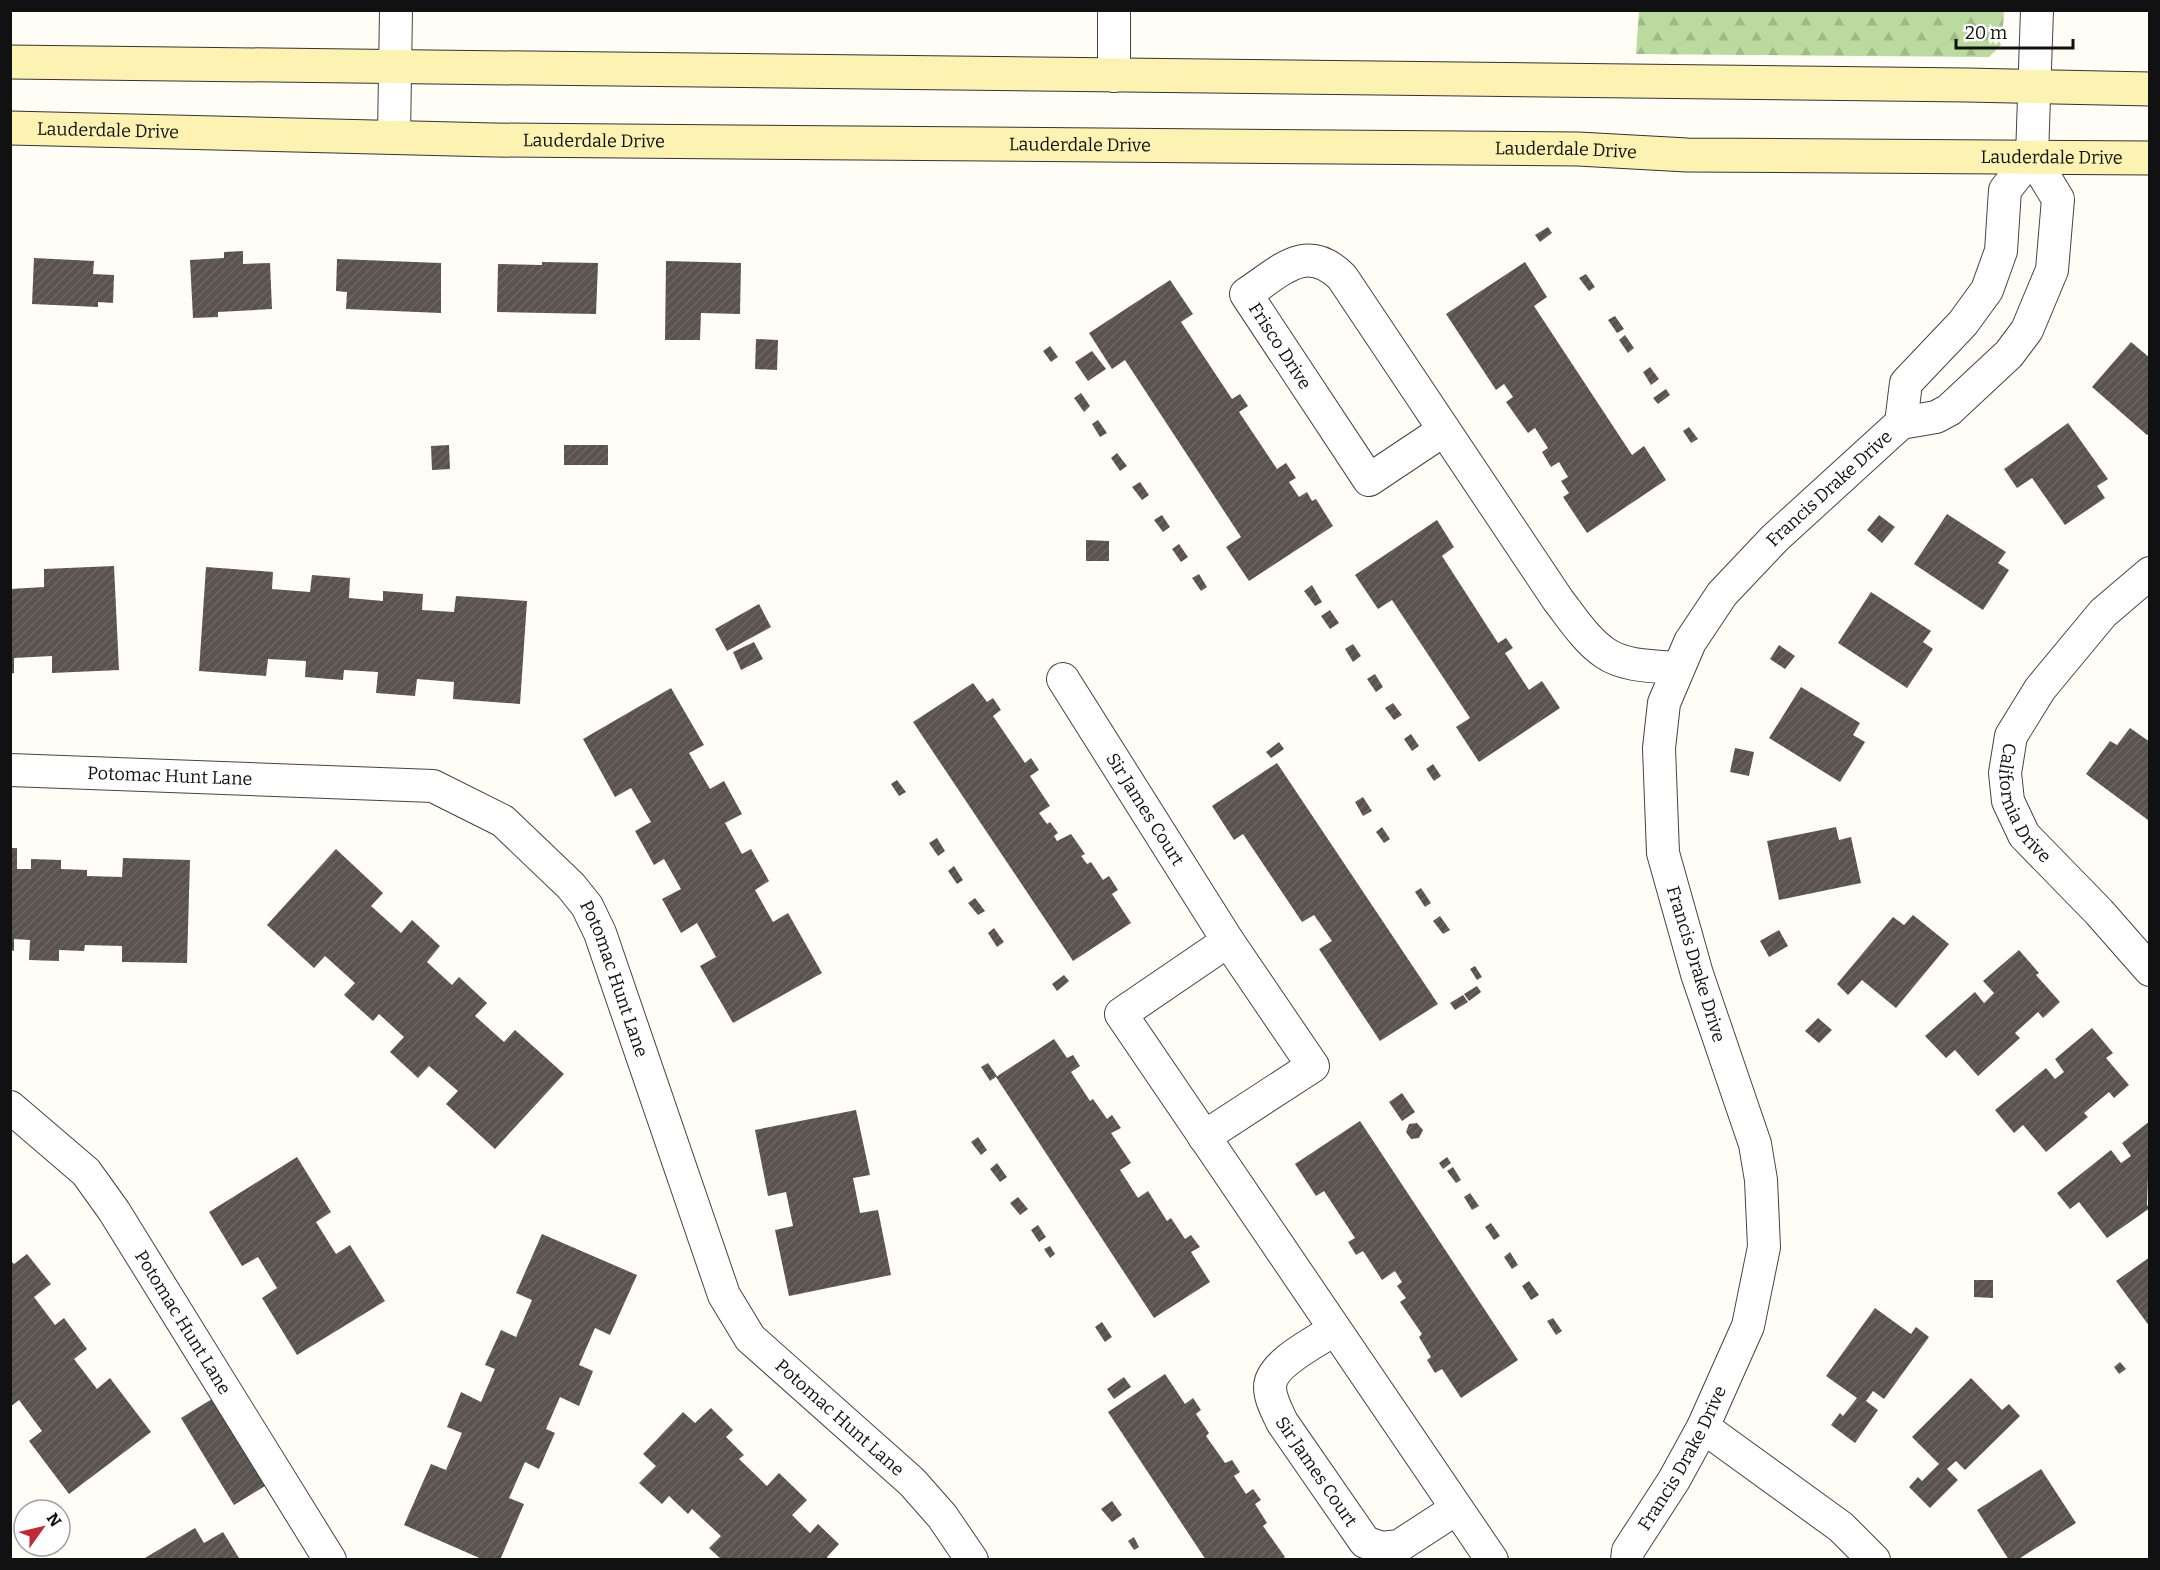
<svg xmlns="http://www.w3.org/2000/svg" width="2160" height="1570" font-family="Bitter,serif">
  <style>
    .forest { fill: url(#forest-firs) }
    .building { fill: url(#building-hatch) }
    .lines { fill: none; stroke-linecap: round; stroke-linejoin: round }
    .minor-casing { stroke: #444; stroke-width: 34 }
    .secondary-casing { stroke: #333; stroke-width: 35 }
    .minor { stroke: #fff; stroke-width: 32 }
    .secondary { stroke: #fcf3b2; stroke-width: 33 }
    .labels { text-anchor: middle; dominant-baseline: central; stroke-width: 6; stroke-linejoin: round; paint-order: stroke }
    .street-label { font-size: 18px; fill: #111; stroke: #fff }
  </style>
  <defs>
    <pattern id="forest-firs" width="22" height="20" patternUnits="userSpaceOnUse" patternTransform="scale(1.5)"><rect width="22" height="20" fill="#bada9e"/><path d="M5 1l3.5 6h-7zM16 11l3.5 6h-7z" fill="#9fba87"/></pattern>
    <pattern id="building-hatch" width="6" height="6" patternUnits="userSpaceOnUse" patternTransform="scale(1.5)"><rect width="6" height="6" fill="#59524d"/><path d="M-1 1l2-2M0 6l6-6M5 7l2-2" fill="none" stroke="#6c6662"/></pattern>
  </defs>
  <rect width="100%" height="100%" fill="#fffdf5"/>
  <!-- forest -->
  <path class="forest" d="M1639,11V10L2004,11L2002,44L1989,57L1636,54Z"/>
  <!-- building -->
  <path class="building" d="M1548,227L1552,233L1540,242L1535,235Z
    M243,251V264L270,263L272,309L218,312V317L193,318L190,260L224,258V252Z
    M34,258L94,261L93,274L114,275L113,303L98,302V307L32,304Z
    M337,259L441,263V313L346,309L347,292L336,291Z
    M666,261L741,263L740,314L701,313L700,340H665Z
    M542,262L598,263L596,314L497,312L498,264L542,265Z
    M1525,262L1547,297L1534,306L1632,455L1644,446L1666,480L1587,533L1563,497L1569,493L1561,481L1568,477L1559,462L1551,467L1542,452L1548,448L1535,428L1528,433L1506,402L1513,397L1504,384L1496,390L1446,314Z
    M1586,274L1595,287L1589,291L1579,278Z
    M1170,280L1193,314L1181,322L1232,399L1240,394L1248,406L1239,412L1277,469L1286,463L1296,478L1289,482L1299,497L1307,492L1312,501L1316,499L1333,526L1249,581L1226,547L1241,537L1125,360L1112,369L1089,333Z
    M1615,316L1624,329L1617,333L1608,320Z
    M1625,335L1634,348L1628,353L1619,340Z
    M756,339L778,340L777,370L755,369Z
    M2131,342L2150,358V433L2147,435L2092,387Z
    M1050,346L1058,357L1051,362L1043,351Z
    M1092,351L1106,369L1088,381L1075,362Z
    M1650,367L1659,379L1651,385L1643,372Z
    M1666,389L1670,395L1658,404L1653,398Z
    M1081,393L1090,406L1084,412L1074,398Z
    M1098,420L1107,433L1100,437L1092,424Z
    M2068,423L2108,479L2097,486L2105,498L2065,525L2032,478L2017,488L2004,469Z
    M1689,427L1698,439L1691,443L1683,431Z
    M449,445L450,469L432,470L431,446Z
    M564,445H608V465H564Z
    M1117,453L1127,466L1120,471L1111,458Z
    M1140,482L1149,495L1142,500L1132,487Z
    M1947,514L2006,552L1998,563L2009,570L1983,610L1914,564Z
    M1162,515L1170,527L1163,532L1154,520Z
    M1879,515L1895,527L1882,543L1867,530Z
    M1437,520L1454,547L1442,556L1498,643L1506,638L1513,648L1505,653L1529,690L1542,681L1560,708L1479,762L1456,727L1470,718L1392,600L1378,609L1355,575Z
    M1086,540L1109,541V561H1086Z
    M1179,544L1188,557L1181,562L1172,549Z
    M114,566L119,670L52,673V656L14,658V673L10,674V589L44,587V569Z
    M206,567L273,572L272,589L310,592L312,575L350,578L349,598L383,601V591L423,594L422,610L454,612L456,596L527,601L520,704L453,699L454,682L417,679L415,696L376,693L378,672L344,670L343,680L305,677L306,661L268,659L266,676L199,671Z
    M1199,574L1207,587L1201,591L1192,578Z
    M1312,585L1322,602L1315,606L1304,591Z
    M1871,592L1931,631L1923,642L1933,649L1907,688L1838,643Z
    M759,604L771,627L727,651L715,629Z
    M1330,610L1339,623L1330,629L1321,616Z
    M754,642L763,659L741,670L733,652Z
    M1353,644L1361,656L1353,662L1345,649Z
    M1779,645L1795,656L1785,669L1770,659Z
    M1375,674L1383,687L1376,692L1367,679Z
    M973,683L987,702L993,698L1001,710L993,716L1025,763L1031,758L1039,770L1030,776L1050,806L1039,813L1047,824L1050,822L1058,833L1054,836L1057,841L1071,834L1085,854L1081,856L1087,864L1091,862L1103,880L1109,876L1118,890L1112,894L1131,923L1073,961L913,722Z
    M1801,687L1860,723L1853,735L1865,742L1840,782L1769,738Z
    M671,688L704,745L689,753L710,789L724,781L742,814L725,823L742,854L751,849L769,881L755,890L773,922L788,913L822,973L733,1023L700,966L716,957L697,923L681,933L662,899L681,889L664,859L654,865L635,831L651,822L631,788L615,797L583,739Z
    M1393,703L1402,715L1394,720L1385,708Z
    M2130,728L2150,742L2148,820L2086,774L2110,741L2117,745Z
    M1411,734L1419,746L1412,751L1404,739Z
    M1279,742L1284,749L1271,758L1266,752Z
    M1735,748L1754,752L1749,776L1730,772Z
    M1277,763L1438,1004L1380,1041L1319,949L1332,941L1314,915L1302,922L1243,834L1234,840L1212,806Z
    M1433,764L1441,776L1434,781L1426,769Z
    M897,780L906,792L899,796L891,784Z
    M1363,797L1372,811L1363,816L1355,802Z
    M1382,827L1390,839L1384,843L1376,832Z
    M1836,827L1839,840L1851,837L1861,883L1779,900L1767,841Z
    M937,838L945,851L938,856L929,843Z
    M10,848H17V869H31V859L61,860V869L87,870V876L122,877L123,858L190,860L187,963L122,962V946L85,945L84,951L59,950V961L29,960L30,940L14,939V951L10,950Z
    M336,849L383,893L371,906L401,933L412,920L440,946L427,962L452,985L459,977L487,1003L475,1016L504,1042L515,1030L564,1074L495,1149L446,1104L458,1091L429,1066L418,1078L390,1052L404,1037L379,1014L373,1021L344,995L355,983L325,956L314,968L267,925Z
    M954,866L963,880L957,884L948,871Z
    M1421,888L1431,903L1425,907L1415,892Z
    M975,898L985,911L978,915L968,903Z
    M1913,915L1949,944L1896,1008L1862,980L1848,995L1837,984L1893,917L1904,925Z
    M1440,916L1450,930L1443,934L1433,921Z
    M994,928L1004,942L997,947L988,933Z
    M1779,930L1788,946L1769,957L1760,941Z
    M2019,950L2039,973L2036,975L2060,1002L2043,1018L2038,1012L2015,1033L2020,1038L1978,1076L1955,1050L1946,1058L1925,1036L1975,992L1984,1003L1994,993L1983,981Z
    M1475,966L1482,977L1477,980L1470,969Z
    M1064,975L1069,981L1057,991L1052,984Z
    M1477,986L1481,992L1469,1001L1464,994Z
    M1463,995L1468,1002L1455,1010L1450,1003Z
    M1818,1018L1832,1030L1819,1043L1805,1031Z
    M2092,1028L2113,1053L2106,1058L2129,1085L2114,1098L2109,1092L2084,1113L2088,1117L2046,1152L2023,1125L2014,1133L1995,1110L2046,1068L2055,1079L2064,1072L2055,1059Z
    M1054,1039L1067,1058L1073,1055L1080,1066L1071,1072L1090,1101L1093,1099L1107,1119L1112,1115L1121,1128L1111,1133L1131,1163L1120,1170L1138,1198L1148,1191L1167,1221L1171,1218L1185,1239L1191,1235L1200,1247L1191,1252L1210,1282L1154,1318L996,1077Z
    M988,1063L997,1076L990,1081L981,1067Z
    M1402,1093L1415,1112L1402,1121L1389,1102Z
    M856,1110L870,1175L853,1178L860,1213L878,1210L891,1275L789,1296L775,1230L793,1226L786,1192L768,1196L755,1130Z
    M1360,1121L1518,1360L1461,1398L1442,1369L1435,1373L1427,1360L1431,1357L1419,1337L1422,1334L1400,1302L1406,1298L1397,1286L1402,1282L1395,1271L1382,1280L1363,1251L1356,1255L1348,1242L1355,1238L1324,1191L1316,1196L1295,1164Z
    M2150,1121L2147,1205L2150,1208L2107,1238L2079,1202L2070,1209L2057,1193L2111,1150L2121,1163L2131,1156L2122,1143Z
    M1417,1123L1423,1130L1419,1138L1411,1139L1406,1132L1409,1124Z
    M978,1137L987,1150L981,1155L971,1142Z
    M297,1157L331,1212L316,1222L336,1254L350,1245L385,1301L297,1355L262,1298L277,1288L258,1257L242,1266L209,1212Z
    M1447,1157L1451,1163L1443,1169L1439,1163Z
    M997,1163L1007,1177L1000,1182L990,1169Z
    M1453,1167L1461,1180L1456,1183L1447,1171Z
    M1470,1193L1479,1206L1472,1210L1464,1197Z
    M1018,1197L1028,1209L1020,1215L1010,1203Z
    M1491,1223L1500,1236L1494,1240L1485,1227Z
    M1038,1225L1046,1237L1039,1242L1031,1230Z
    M542,1234L637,1275L610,1335L595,1328L579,1365L593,1371L579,1406L560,1397L546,1429L555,1433L539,1469L525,1462L509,1498L524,1504L500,1560H484L404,1525L431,1464L446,1470L462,1433L447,1427L461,1392L481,1402L495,1369L485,1365L501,1330L516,1337L532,1300L516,1293Z
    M1050,1246L1055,1254L1050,1258L1044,1249Z
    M1510,1252L1518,1265L1512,1269L1504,1257Z
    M27,1254L51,1284L34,1297L55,1325L64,1318L87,1349L74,1359L97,1389L110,1378L151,1432L69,1494L29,1441L42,1431L19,1400L10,1407V1260L14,1264Z
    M2150,1257V1327L2116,1281Z
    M1974,1280H1993V1298L1974,1297Z
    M1529,1281L1539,1295L1531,1300L1522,1286Z
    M1875,1308L1911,1334L1916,1327L1929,1337L1884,1399L1873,1391L1866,1401L1878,1410L1855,1443L1831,1425L1840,1413L1843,1416L1857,1398L1826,1376Z
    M1553,1318L1562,1331L1556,1335L1547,1321Z
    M1102,1322L1112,1337L1105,1342L1095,1327Z
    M2120,1362L2126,1369L2119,1374L2114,1367Z
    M1165,1374L1185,1404L1193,1398L1201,1410L1196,1414L1209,1433L1206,1436L1225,1463L1232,1460L1240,1472L1234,1476L1246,1494L1253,1489L1261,1500L1255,1504L1267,1523L1263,1526L1285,1557L1281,1560H1206L1108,1412Z
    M1124,1377L1131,1387L1114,1399L1107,1389Z
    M1971,1378L2002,1410L2009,1404L2020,1416L1965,1470L1956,1461L1947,1469L1958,1480L1930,1508L1909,1487L1918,1477L1922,1481L1939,1464L1912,1437Z
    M212,1399L265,1486L234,1505L181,1418Z
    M711,1408L733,1430L726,1437L744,1455L739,1459L767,1486L779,1473L807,1500L792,1515L810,1533L818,1524L839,1544L827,1557L830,1560H722L709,1548L721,1536L692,1509L688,1514L669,1496L662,1504L639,1483L656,1466L643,1454L683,1412L695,1423Z
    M2041,1469L2076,1523L2017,1560H2009L1977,1510Z
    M1112,1501L1122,1515L1112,1522L1101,1509Z
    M195,1528L204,1543L223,1532L239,1558L146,1560L145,1558Z
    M1134,1537L1139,1547L1134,1550L1128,1541Z"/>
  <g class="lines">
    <defs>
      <g id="minor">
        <path d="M1114,10V76"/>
        <path d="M394,136L396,10"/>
        <path d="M2032,156L2037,10"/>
        <path d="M1901,423L1906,383L1963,323L1987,290L2001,251L2005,190L2032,156"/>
        <path d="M1444,430L1369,480L1246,294C1280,272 1306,241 1342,277L1558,600C1572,618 1586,640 1605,653C1625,667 1655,666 1678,668"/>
        <path id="s1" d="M2150,573L2103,613L2040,689L2011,736L2005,773L2008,801L2024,835L2099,912L2150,970"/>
        <path id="s2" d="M1063,679L1228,941L1121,1014L1492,1560"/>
        <path id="s3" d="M10,770L433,786L503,821L571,886L587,906L600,933L724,1295L750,1338L912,1482L942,1516L972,1560"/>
        <path id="s4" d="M10,1107L86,1172L114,1211L330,1560"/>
        <path d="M1204,1137L1313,1066L1228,941"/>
        <path id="s5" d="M1334,1330C1317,1341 1270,1364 1270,1387C1270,1399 1277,1411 1282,1422L1365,1542L1382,1548L1399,1546L1456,1509"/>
        <path d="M1703,1427L1841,1527L1874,1560"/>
        <path id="s6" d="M1627,1560L1628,1551L1674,1480L1703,1427L1748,1326L1764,1247L1761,1180L1755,1144L1697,974L1663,853L1659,748L1664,703L1690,642L1722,594L1775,538L1901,423L1936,417L1949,410L2009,354L2027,330L2052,270L2058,199L2032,156"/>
      </g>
      <g id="secondary">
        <path d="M10,62L1967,85L2150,89"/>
        <path id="s7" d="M10,128L494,140L1578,149L1687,155L2150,158"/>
      </g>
    </defs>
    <!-- minor casing -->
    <use href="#minor" class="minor-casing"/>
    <!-- secondary casing -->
    <use href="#secondary" class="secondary-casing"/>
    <!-- minor -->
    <use href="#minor" class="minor"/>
    <!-- secondary -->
    <use href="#secondary" class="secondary"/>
  </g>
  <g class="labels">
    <!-- street labels -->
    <g class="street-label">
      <text stroke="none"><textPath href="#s7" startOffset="98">Lauderdale Drive</textPath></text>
      <text stroke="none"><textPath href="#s7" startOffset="584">Lauderdale Drive</textPath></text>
      <text stroke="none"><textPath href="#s7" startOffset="1070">Lauderdale Drive</textPath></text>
      <text stroke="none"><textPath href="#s7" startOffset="1556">Lauderdale Drive</textPath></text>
      <text stroke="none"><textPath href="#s7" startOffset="2042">Lauderdale Drive</textPath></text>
      <text transform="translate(1280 346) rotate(57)">Frisco Drive</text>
      <text stroke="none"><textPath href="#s6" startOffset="1179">Francis Drake Drive</textPath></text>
      <text stroke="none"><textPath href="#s3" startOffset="160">Potomac Hunt Lane</textPath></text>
      <text stroke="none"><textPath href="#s1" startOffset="288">California Drive</textPath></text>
      <text stroke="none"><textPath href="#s2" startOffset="154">Sir James Court</textPath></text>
      <text transform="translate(1696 964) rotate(73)">Francis Drake Drive</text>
      <text stroke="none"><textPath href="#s3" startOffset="699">Potomac Hunt Lane</textPath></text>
      <text stroke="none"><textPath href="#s4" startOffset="279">Potomac Hunt Lane</textPath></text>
      <text stroke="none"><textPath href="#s3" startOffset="1204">Potomac Hunt Lane</textPath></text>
      <text stroke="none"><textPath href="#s6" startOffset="117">Francis Drake Drive</textPath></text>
      <text stroke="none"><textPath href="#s5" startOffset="186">Sir James Court</textPath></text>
    </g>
  </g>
  <!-- border -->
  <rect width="2160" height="1570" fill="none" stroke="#111111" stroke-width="24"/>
  <!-- north arrow -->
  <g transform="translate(42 1528) rotate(56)"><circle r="28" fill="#ffffff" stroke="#a0a0a0" stroke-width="1.5"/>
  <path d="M0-4.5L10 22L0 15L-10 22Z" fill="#be2b36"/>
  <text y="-9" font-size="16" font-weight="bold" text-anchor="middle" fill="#111111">N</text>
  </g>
  <!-- scale -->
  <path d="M1956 39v9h117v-9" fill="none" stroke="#111111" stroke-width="3"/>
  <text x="1965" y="39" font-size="18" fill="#111111" stroke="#ffffff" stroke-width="4.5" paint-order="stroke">20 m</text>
</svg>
